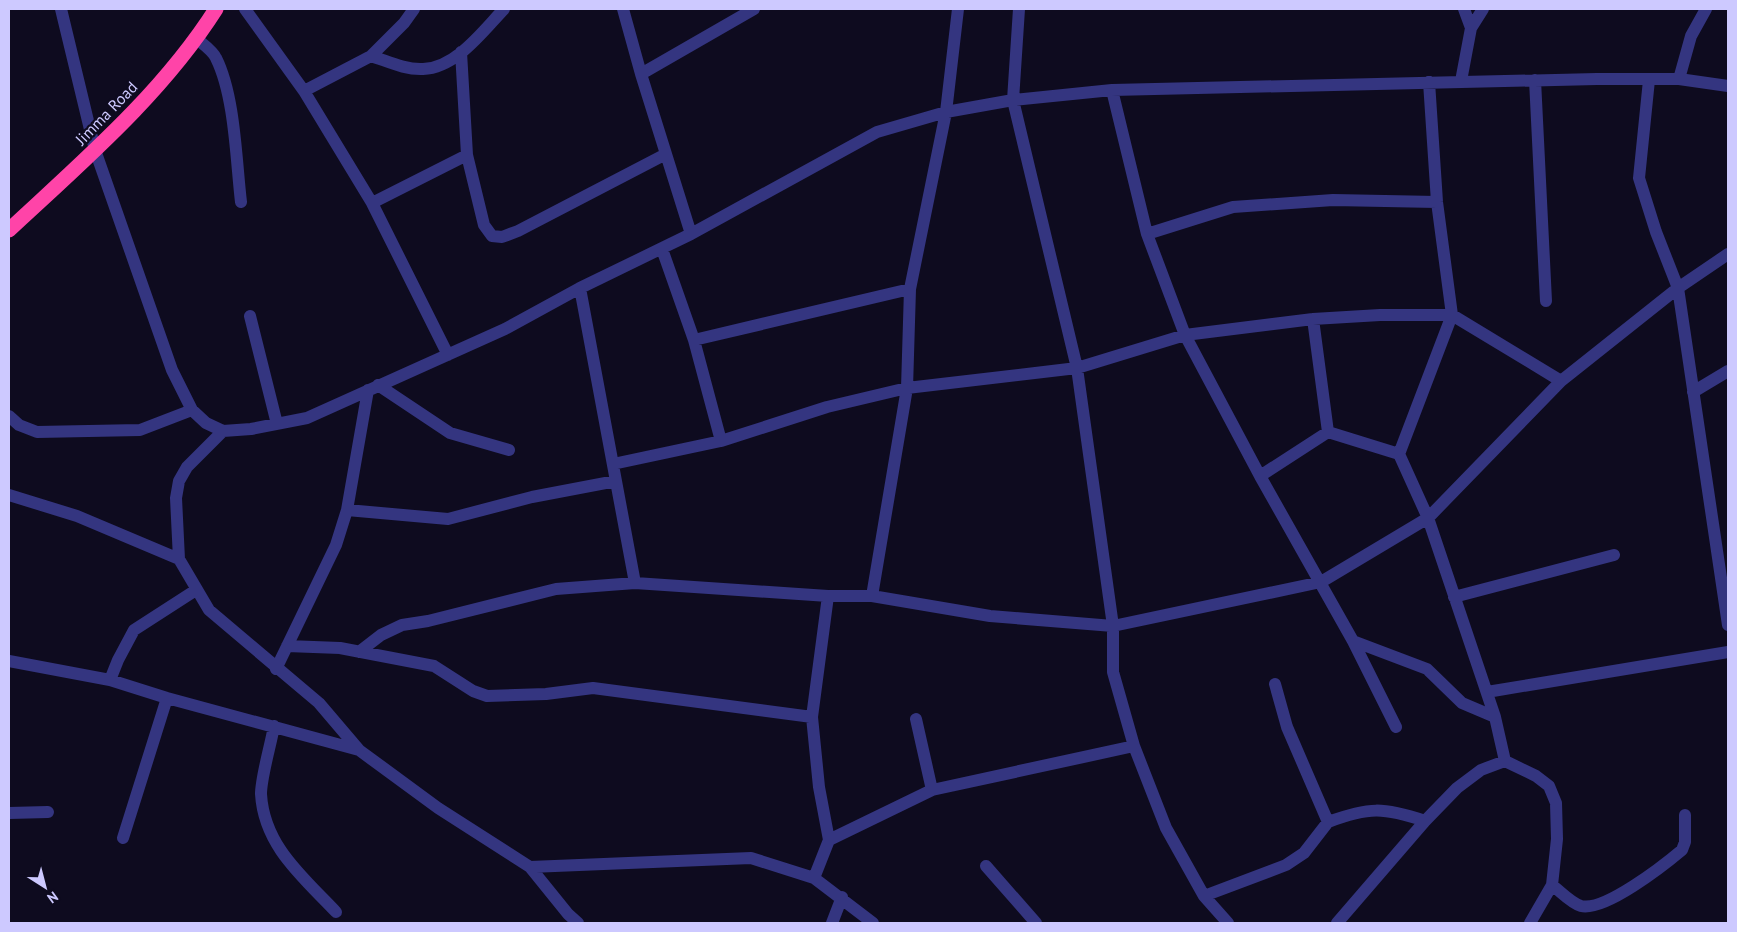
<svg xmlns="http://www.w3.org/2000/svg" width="1737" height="932" font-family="'PT Sans',sans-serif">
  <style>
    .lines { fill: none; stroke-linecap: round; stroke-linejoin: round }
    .minor { stroke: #343580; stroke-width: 12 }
    .highway { stroke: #ff44a8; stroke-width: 15 }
    .labels { text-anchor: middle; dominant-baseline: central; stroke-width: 4.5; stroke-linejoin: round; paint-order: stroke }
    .street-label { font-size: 16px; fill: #cdc9ff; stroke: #0e0b1f }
  </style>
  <rect width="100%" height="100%" fill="#0e0b1f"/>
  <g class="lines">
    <!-- minor -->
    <path class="minor" d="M61,9L95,150L172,370L192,410L206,423L223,431L251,429L307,418L505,329L580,288L691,234L877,132L946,112L1013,100L1112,90L1597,79H1679L1728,86
      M245,9L304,91L372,203L448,355
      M623,9L641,74L691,234
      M1019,9L1013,100L1077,368L1113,626V672L1134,746L1166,828L1204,896L1228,923
      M1464,9L1471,28
      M197,39C203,44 213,51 216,58C235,96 236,160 241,202
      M461,52L467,155L484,225L492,236L502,237L518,231L666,154
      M371,56C387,61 405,70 423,69C456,68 483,31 504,9
      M641,74L754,9
      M1679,79L1691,36L1706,9
      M1535,80L1546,301
      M1649,80L1639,178L1656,232L1678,288L1728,625
      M1461,81L1471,28L1483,9
      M1112,90L1147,234L1185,335L1260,476L1353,641L1427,669L1462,703L1495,717
      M304,91L371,56L404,23L414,9
      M372,203L467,155
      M1147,234L1233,207L1333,200L1437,202
      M662,249L694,340L721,441
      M580,288L635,583
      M250,316L277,424
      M1313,319L1328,432
      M694,340L910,289
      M378,385L450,433L509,450
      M1693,392L1728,371
      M9,416L19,425L37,432L140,430L192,410
      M223,431L187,467L179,481L176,498L179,559L209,610L319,703L359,750L438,808L530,867L568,914L578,923
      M1328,432L1399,454
      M613,464L721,441L827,407L907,388L1077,368L1185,335L1313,319L1380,315H1452L1561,381
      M1260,476L1328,432
      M9,495L77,516L179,559
      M347,510L448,519L532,497L616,481
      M872,596L907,388L910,289L946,112L958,9
      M1454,597L1614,555
      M1353,641L1396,727
      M287,646L340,648L434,666L473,691L487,696L546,694L593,688L812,717
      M359,652L381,635L402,625L428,621L556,589L635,583L828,596H872L990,616L1113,626L1321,582L1428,518L1561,381L1678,288L1728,254
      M9,661L110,680L167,698L359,750
      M276,669L336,545L347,510L368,390
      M110,680L118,660L134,630L196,590
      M1487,692L1728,652
      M916,719L932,790
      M274,726C271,744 261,777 261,794C264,846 303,877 336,912
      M1505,761L1536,776L1549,786L1556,803L1557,839L1552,885L1530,923
      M9,813L48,812
      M1328,822C1369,807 1383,807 1425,821
      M123,838L167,698
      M829,840L932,790L1134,746
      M986,866L1036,923
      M530,867L751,858L814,878L873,923
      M814,878L829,840L819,787L812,717L828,596
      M1552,885C1560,891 1571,903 1581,906C1604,912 1663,866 1682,850L1685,842V815
      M1204,896L1286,865L1304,853L1328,822L1287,727L1275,684
      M832,923L842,897
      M1337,923L1425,821L1457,788L1481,770L1505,761L1495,717L1428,518L1399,454L1452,315L1437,202L1429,82"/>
    <!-- highway -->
    <path class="highway" d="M9,230C82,162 162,94 216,9"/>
  </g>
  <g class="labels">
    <!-- street labels -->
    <g class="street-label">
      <text transform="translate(106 113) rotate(-46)">Jimma Road</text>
    </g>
  </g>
  <!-- border -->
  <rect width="1737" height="932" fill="none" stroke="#cdc9ff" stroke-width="20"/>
  <!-- north arrow -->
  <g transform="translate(45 887) rotate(144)" stroke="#0e0b1f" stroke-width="4" paint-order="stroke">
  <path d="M0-4L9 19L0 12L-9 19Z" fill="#cdc9ff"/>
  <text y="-8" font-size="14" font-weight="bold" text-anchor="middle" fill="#cdc9ff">N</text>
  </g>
</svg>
